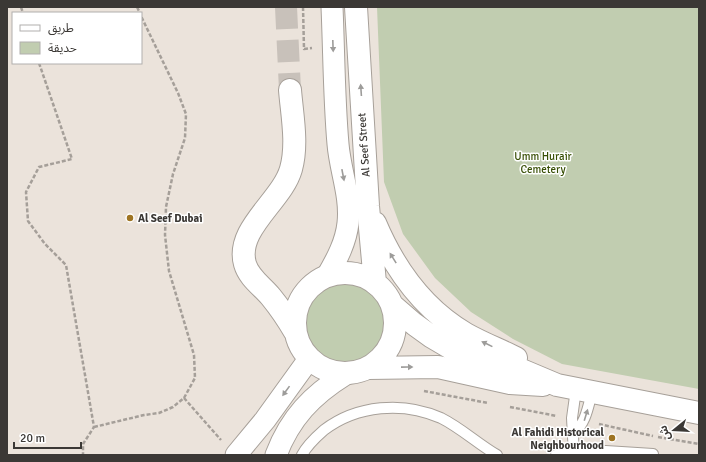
<svg xmlns="http://www.w3.org/2000/svg" width="706" height="462" font-family="Signika,'Noto Sans Arabic',sans-serif">
  <style>
    .green { fill: #c1cdb0 }
    .lines { fill: none; stroke-linecap: round; stroke-linejoin: round }
    .tertiary-tunnel { stroke: #c8c1ba; stroke-width: 22; stroke-dasharray: 22 11; stroke-linecap: butt }
    .service-casing { stroke: #a7a099; stroke-width: 12 }
    .minor-casing { stroke: #a7a099; stroke-width: 23 }
    .tertiary-casing { stroke: #a7a099; stroke-width: 24 }
    .path { stroke: #a59f99; stroke-width: 2.5; stroke-dasharray: 4 2; stroke-linecap: butt }
    .service { stroke: #fff; stroke-width: 10 }
    .minor { stroke: #fff; stroke-width: 21 }
    .tertiary { stroke: #fff; stroke-width: 22 }
    .oneway { fill: #9d9c9a }
    .poi-dot { fill: #9e7423; stroke: #fff; stroke-width: 1.5 }
    .labels { text-anchor: middle; dominant-baseline: central; stroke-width: 3; stroke-linejoin: round; paint-order: stroke }
    .street-label { font-size: 11px; fill: #3b3835; stroke: #fff }
    .park-label { font-size: 11px; fill: #384f05; stroke: #fff }
    .poi-label { font-size: 11px; font-weight: bold; fill: #3b3835; stroke: #fff; text-anchor: start }
  </style>
  <rect width="100%" height="100%" fill="#ebe3db"/>
  <!-- green -->
  <path class="green" d="M377,7H699V389L562,364L513,339L471,312L435,278L403,234L384,182Z
    M301 324a43 43 0 1 1 86 0a43 43 0 1 1-86 0Z"/>
  <g class="lines">
    <!-- tertiary-tunnel -->
    <path class="tertiary-tunnel" d="M286,7L290,90"/>
    <defs>
      <path id="service" d="M573,434C586,423 588,407 592,392
        M302,455C307,445 316,437 324,430C357,405 403,401 441,418C461,428 478,444 497,455
        M556,455L574,449L653,454
        M574,455L572,418L576,389"/>
      <path id="minor" d="M327,276C337,259 346,242 348,223C351,196 340,170 338,144C334,99 334,53 332,7
        M236,455L265,420L309,359
        M276,455C290,418 312,395 346,374"/>
      <path id="tertiary" d="M356,7L368,206L375,283
        M290,90C292,115 298,144 291,169C282,201 235,229 245,264C249,278 262,286 271,297C280,308 288,320 295,332
        M375,223C394,268 423,309 466,334C482,343 500,350 516,358
        M295 323a50 50 0 1 1 100 0a50 50 0 1 1-100 0Z
        M392,305L414,324L432,337L449,347L467,354L519,369L557,385L699,413
        M368,368L438,367L510,383L543,385"/>
    </defs>
    <!-- service casing -->
    <use href="#service" class="service-casing"/>
    <!-- minor casing -->
    <use href="#minor" class="minor-casing"/>
    <!-- tertiary casing -->
    <use href="#tertiary" class="tertiary-casing"/>
    <!-- path -->
    <path class="path" d="M21,7L23,13
      M137,7L140,13
      M303,7L304,49L312,48
      M39,63L72,159L39,167L26,192L28,221L45,244L66,265L94,427L83,444V455
      M424,391L488,403
      M184,398L221,440
      M510,407L557,416
      M599,424L653,436
      M94,427L144,415L159,413L173,407L184,398L195,378L194,355L169,271L165,235L166,207L173,174L185,138L186,114L178,93L141,16
      M658,437L699,444"/>
    <!-- service -->
    <use href="#service" class="service"/>
    <!-- minor -->
    <use href="#minor" class="minor"/>
    <!-- tertiary -->
    <use href="#tertiary" class="tertiary"/>
  </g>
  <!-- one-way arrows -->
  <defs><path id="oneway-solid" d="M-6-.8H1V-3.2L6.5 0L1 3.2V.8H-6Z"/></defs>
  <g class="oneway">
    <use href="#oneway-solid" transform="translate(333 46) rotate(88)"/>
    <use href="#oneway-solid" transform="translate(361 90) rotate(-94)"/>
    <use href="#oneway-solid" transform="translate(343 175) rotate(79)"/>
    <use href="#oneway-solid" transform="translate(393 258) rotate(-122)"/>
    <use href="#oneway-solid" transform="translate(487 344) rotate(-154)"/>
    <use href="#oneway-solid" transform="translate(407 367) rotate(-1)"/>
    <use href="#oneway-solid" transform="translate(286 391) rotate(126)"/>
    <use href="#oneway-solid" transform="translate(586 415) rotate(-73)"/>
  </g>
  <!-- markers -->
  <g class="poi-dot">
    <circle cx="130" cy="218" r="4"/>
    <circle cx="612" cy="438" r="4"/>
  </g>
  <g class="labels">
    <!-- street labels -->
    <g class="street-label">
      <text transform="translate(364 145) rotate(-94)">Al Seef Street</text>
    </g>
    <!-- park labels -->
    <g class="park-label">
      <text x="543" y="156">Umm Hurair<tspan x="543" dy="13">Cemetery</tspan></text>
    </g>
    <!-- poi labels -->
    <g class="poi-label">
      <text x="138" y="218">Al Seef Dubai</text>
      <text x="604" y="432" text-anchor="end">Al Fahidi Historical<tspan x="604" dy="13">Neighbourhood</tspan></text>
    </g>
  </g>
  <!-- border -->
  <rect width="706" height="462" fill="none" stroke="#3b3835" stroke-width="16"/>
  <!-- legend -->
  <rect x="12" y="12" width="130" height="52" fill="#ffffff" stroke="#b1afae"/>
  <rect x="20" y="25" width="20" height="6" fill="#ffffff" stroke="#b1afae"/>
  <text x="48" y="32" font-size="12" fill="#3b3835">طريق</text>
  <rect x="20" y="42" width="20" height="12" fill="#c1cdb0" stroke="#b1afae"/>
  <text x="48" y="52" font-size="12" fill="#3b3835">حديقة</text>
  <!-- north arrow -->
  <g transform="translate(674 430) rotate(252)" stroke="#ffffff" stroke-width="3" paint-order="stroke">
  <path d="M0-3L7 15L0 10L-7 15Z" fill="#3b3835"/>
  <text y="-6" font-size="11" font-weight="bold" text-anchor="middle" fill="#3b3835">ش</text>
  </g>
  <!-- scale -->
  <path d="M14 442v6h67v-6" fill="none" stroke="#3b3835" stroke-width="2"/>
  <text x="20" y="442" font-size="12" fill="#3b3835" stroke="#ffffff" stroke-width="3" paint-order="stroke">20 m</text>
</svg>
